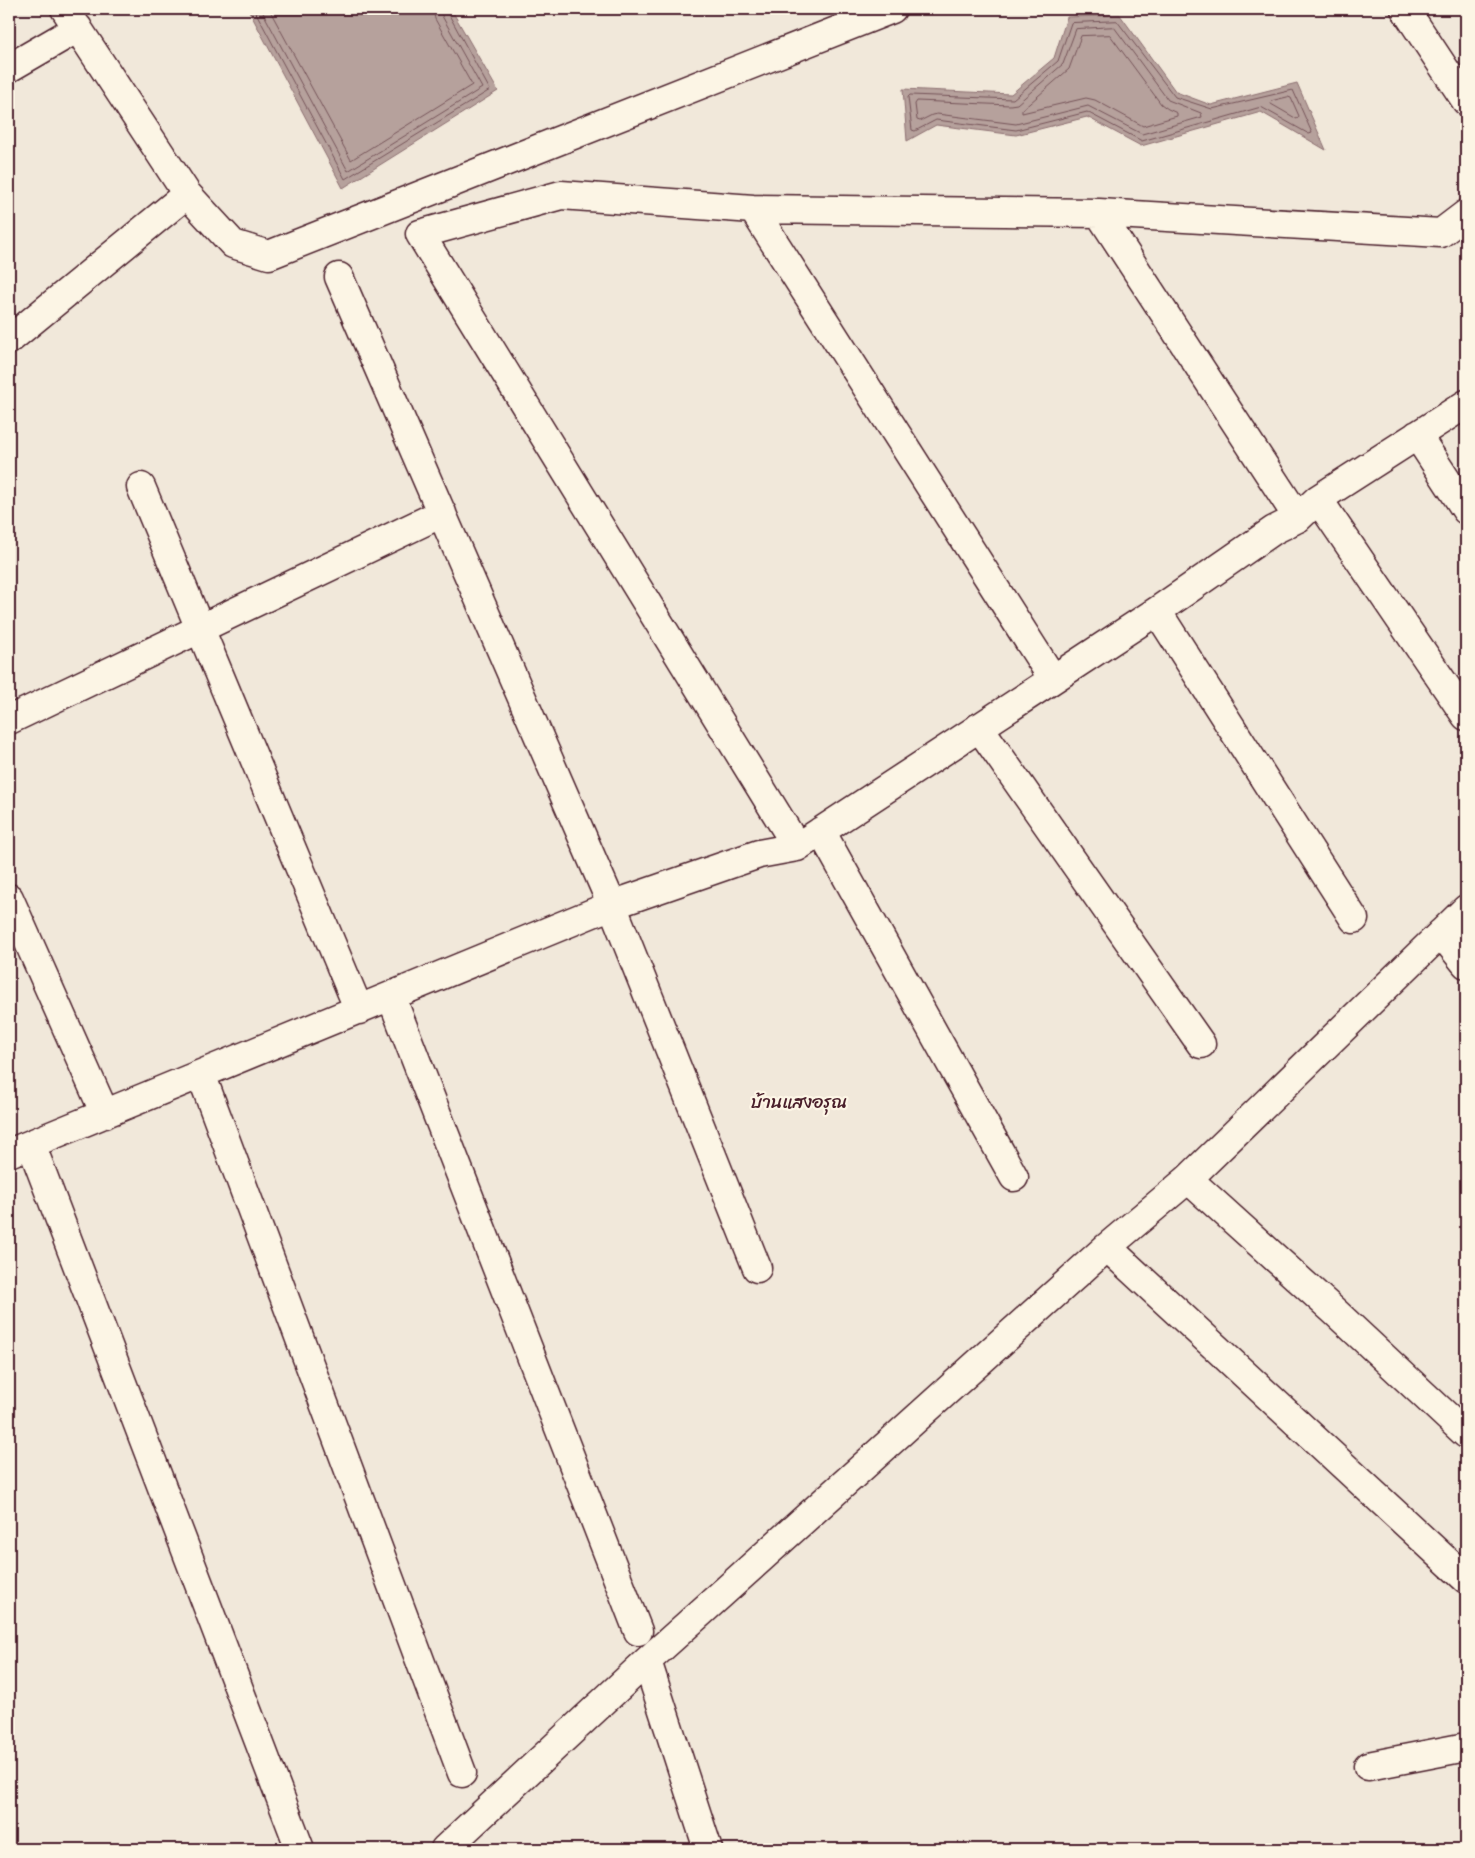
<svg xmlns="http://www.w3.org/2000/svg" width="1475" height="1858" font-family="Sriracha,'Playpen Sans Thai',sans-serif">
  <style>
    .water { fill: #b6a19c; stroke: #8b6d6f }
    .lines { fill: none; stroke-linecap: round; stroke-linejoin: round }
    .shore { stroke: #755358; stroke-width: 1 }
    .street-casing { stroke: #4a1f2b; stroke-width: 31 }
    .street { stroke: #fcf5e5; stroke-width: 28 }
    .labels { text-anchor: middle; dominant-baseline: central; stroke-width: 4.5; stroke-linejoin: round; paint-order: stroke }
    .quarter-label { font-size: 18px; fill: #4a1f2b; stroke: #fcf5e5 }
  </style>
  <rect width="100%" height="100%" fill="#f1e8da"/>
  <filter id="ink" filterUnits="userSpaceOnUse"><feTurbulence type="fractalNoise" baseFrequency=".02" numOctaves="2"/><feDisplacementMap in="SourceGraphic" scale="10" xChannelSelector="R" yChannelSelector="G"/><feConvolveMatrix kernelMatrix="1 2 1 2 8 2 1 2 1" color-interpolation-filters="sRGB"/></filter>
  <g filter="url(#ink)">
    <!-- water -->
    <path class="water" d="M248,9H451L498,91L343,188Z
      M1120,15L1176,92L1211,105L1297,83L1326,150L1261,112L1141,146L1087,117L1016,135L936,125L907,141L903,89L1011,94L1054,58L1067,17Z"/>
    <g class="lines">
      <!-- shore -->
      <path class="shore" d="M254,9L345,179L490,90L448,13L447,9
        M261,9L348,171L482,88L442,16L441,9
        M269,9L351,160L472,85L435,19L433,9
        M1117,21L1175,97L1212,109L1293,90L1312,133L1309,134L1261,107L1142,141L1087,112L1016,130L936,120L915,131L912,130L908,97L910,95L1013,99L1058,61L1071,23Z
        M1114,27L1168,100L1201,113L1202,117L1142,134L1088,106L1016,124L937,114L932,115L920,121L917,120L915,104L917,101L1010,105L1017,104L1063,64L1076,29Z
        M1110,35L1161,104L1168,109L1177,113V116L1143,126L1095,100L1086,98L1022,113V110L1069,69L1081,36Z
        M1288,97L1291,98L1299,116L1297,119L1271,104L1272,101Z"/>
      <defs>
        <path id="street" d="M65,9L187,194L233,244L269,255L892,9
          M1405,9L1466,101
          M9,68L78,28
          M753,209L1053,679
          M1099,213L1298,518
          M339,277L612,905L757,1268
          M9,340L187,194
          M1417,435L1466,510
          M141,487L359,1010
          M1318,499L1466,716
          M1157,611L1354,919
          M9,720L442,513
          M979,727L1201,1044
          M821,831L1014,1177
          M797,847L420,234L561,195L753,209L1099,213L1441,233L1466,214
          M9,898L105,1114
          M1441,933L1466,964
          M391,996L638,1631
          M201,1074L462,1773
          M31,1144L300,1849
          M9,1153L612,905L759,854L797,847L1157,611L1274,530L1298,518L1318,499L1466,404
          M1188,1179L1333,1310L1466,1434
          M1107,1247L1466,1579
          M647,1661L708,1849
          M1368,1766L1466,1747
          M445,1849L647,1661L1107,1247L1188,1179L1466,909"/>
      </defs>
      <!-- street casing -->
      <use href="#street" class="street-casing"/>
      <!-- street -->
      <use href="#street" class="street"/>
    </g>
  </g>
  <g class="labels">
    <!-- quarter labels -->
    <g class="quarter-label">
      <text x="799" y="1102">บ้านแสงอรุณ</text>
    </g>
  </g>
  <!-- margin -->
  <rect width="1475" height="1858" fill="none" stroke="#fcf5e5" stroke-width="30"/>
  <rect x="15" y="15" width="1445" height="1828" fill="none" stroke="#4a1f2b" stroke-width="2" filter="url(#ink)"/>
</svg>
